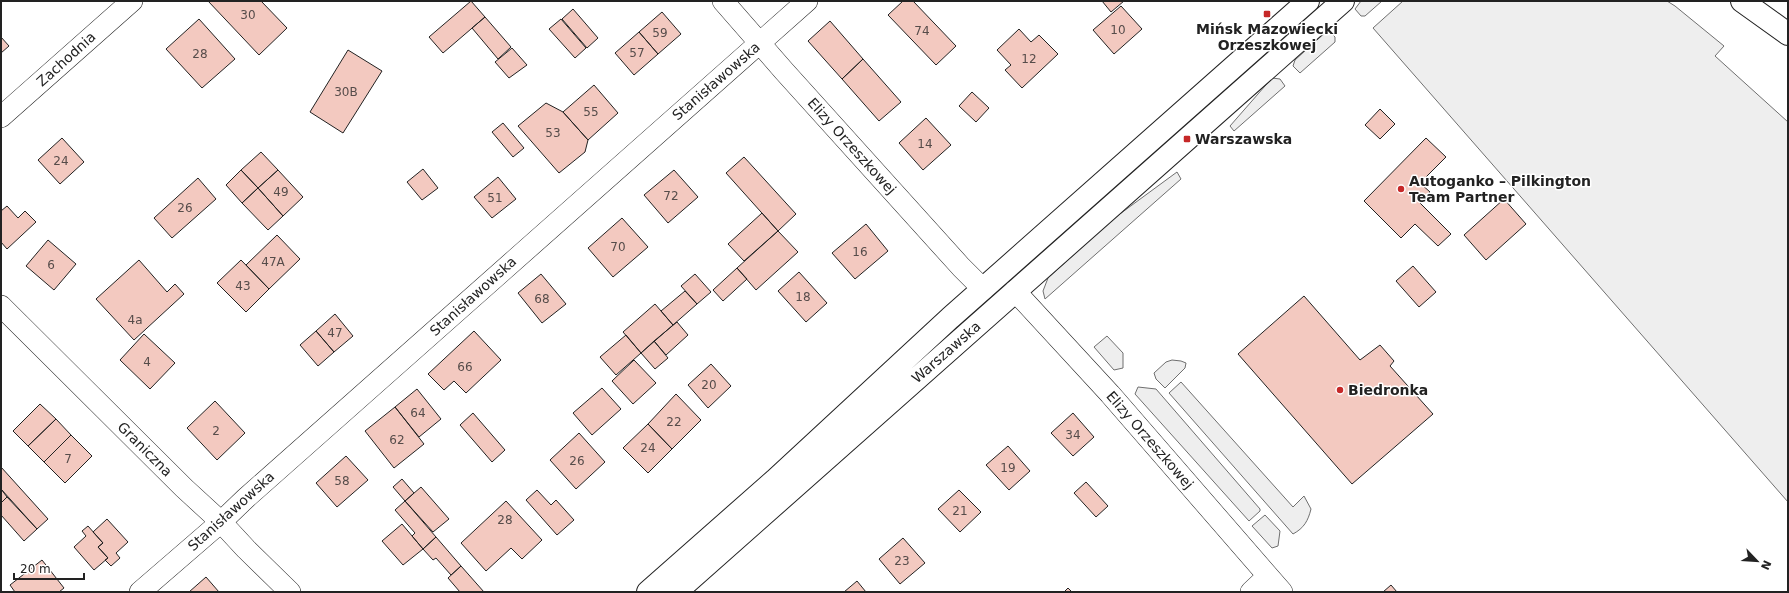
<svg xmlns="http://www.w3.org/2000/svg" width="1789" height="593" font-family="'DejaVu Sans',sans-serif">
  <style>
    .green { fill: #eee; stroke: #6f6f6f }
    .building { fill: #f3c9c0; stroke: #222 }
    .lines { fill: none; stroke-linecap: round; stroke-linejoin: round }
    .street-casing { stroke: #222; stroke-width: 22 }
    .secondary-casing { stroke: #222; stroke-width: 24 }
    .primary-casing { stroke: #222; stroke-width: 24 }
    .street { stroke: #fff; stroke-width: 21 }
    .secondary { stroke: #fff; stroke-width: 22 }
    .primary { stroke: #fff; stroke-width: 22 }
    .poi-dot { fill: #c62828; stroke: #fff; stroke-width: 1.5 }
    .labels { text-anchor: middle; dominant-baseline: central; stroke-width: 3; stroke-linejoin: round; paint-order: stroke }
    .number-label { font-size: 12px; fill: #564c4a }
    .poi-label { font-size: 14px; font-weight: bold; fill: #222; stroke: #fff; text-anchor: start }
    .street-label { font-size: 14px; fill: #222; stroke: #fff }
  </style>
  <rect width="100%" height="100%" fill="#fff"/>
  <!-- green -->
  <path class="green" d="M1361,1H1382L1365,16H1361L1355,9Z
    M1403,1H1667L1675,6L1724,46L1715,56L1788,122V502L1373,28Z
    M1328,30L1335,37V42L1300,73L1293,66L1295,60Z
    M1272,78L1280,79L1285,86L1234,131L1230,126Z
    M1177,172L1181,179L1045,299L1043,291L1048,278L1113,219Z
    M1107,336L1123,353V368L1114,370L1094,347Z
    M1172,360L1181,361L1186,363L1185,368L1165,388L1156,379L1154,373L1166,362Z
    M1181,382L1293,507L1304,496L1311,509C1308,521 1304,528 1293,534L1169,393Z
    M1138,387L1156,389L1260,509V511L1249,521L1135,394Z
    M1265,515L1280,531L1278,546L1272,548L1252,526Z"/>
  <!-- building -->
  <path class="building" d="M208,1H261L287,28L259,55Z
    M471,1L485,17L443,53L429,37Z
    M903,1H913L956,46L936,65L888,15Z
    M1102,1H1124L1111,12Z
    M1121,6L1142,29L1114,54L1093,30Z
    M573,9L598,38L587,48L562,19Z
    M662,12L681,34L658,54L639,32Z
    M485,17L511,47L498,59L472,28Z
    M199,19L235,59L202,88L166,49Z
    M561,19L586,48L575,58L549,29Z
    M830,21L863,59L842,79L808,41Z
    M1019,29L1031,42L1039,35L1058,54L1022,88L1005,70L1011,65L997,50Z
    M639,32L658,54L634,75L615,53Z
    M1,37L9,46L1,53Z
    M512,48L527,65L509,78L495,62Z
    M348,50L382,71L343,133L310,112Z
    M863,59L901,102L879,121L842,79Z
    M594,85L618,113L588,140L563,112Z
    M972,92L989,108L976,122L959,106Z
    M546,103L563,112L588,140L585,152L559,173L518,126Z
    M1380,109L1395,124L1380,139L1365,125Z
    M926,118L951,145L923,170L899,143Z
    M503,123L524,148L513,157L492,132Z
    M62,138L84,162L60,184L38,160Z
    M1426,138L1446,157L1420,183L1430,192L1420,203L1451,234L1438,246L1415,224L1401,238L1364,201Z
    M261,152L278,170L258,188L241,170Z
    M744,157L796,214L778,231L726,173Z
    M423,169L438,188L422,200L407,182Z
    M241,170L258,188L242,203L226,185Z
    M278,170L303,197L283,216L258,188Z
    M674,170L698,197L668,223L644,195Z
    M498,177L516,199L492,218L474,197Z
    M198,178L216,199L172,238L154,218Z
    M258,188L283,216L268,230L242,203Z
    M1504,199L1526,224L1486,260L1464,235Z
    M7,206L18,218L25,211L36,222L7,249L1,242V211Z
    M762,213L778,231L744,261L728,244Z
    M622,218L648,247L613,277L588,248Z
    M866,224L888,251L855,279L832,253Z
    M778,231L798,252L756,290L737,268Z
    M277,235L300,259L269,289L246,265Z
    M48,240L76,264L54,290L26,266Z
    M139,260L167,292L175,284L184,294L134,340L96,299Z
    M241,260L269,289L246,312L217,283Z
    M1413,266L1436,292L1419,307L1396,281Z
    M737,268L747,279L723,301L713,290Z
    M799,272L827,303L806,322L778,291Z
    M541,274L566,304L542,323L518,293Z
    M695,274L711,292L697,304L681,286Z
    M685,291L697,304L673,325L661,311Z
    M1304,296L1360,360L1380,345L1394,361L1390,366L1433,414L1352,484L1238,354Z
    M655,304L673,325L641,353L623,332Z
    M335,314L353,336L334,352L316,331Z
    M677,322L688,335L666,355L654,341Z
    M316,331L334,352L318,366L300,345Z
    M474,331L501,360L466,393L454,381L444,390L428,374Z
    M144,334L175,363L150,389L120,360Z
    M626,335L641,353L616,375L600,357Z
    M654,341L668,358L655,369L641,353Z
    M634,360L656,383L633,404L612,381Z
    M711,364L731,386L708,408L688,385Z
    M602,388L621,409L592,435L573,413Z
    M417,389L441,419L419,437L395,407Z
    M676,394L701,420L672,449L648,424Z
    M215,401L245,433L217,460L187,428Z
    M40,404L56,419L28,446L13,431Z
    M395,407L424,444L394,468L365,431Z
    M473,413L505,450L492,462L460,425Z
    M1073,413L1094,437L1073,456L1051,433Z
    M56,419L71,435L44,462L28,446Z
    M648,424L672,449L648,473L623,448Z
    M579,433L605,462L576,489L550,460Z
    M71,435L92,456L65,483L44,462Z
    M1008,446L1030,471L1009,490L986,465Z
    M346,456L368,480L337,507L316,483Z
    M1,467L48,519L37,529L1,489Z
    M402,479L414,493L405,501L393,487Z
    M1086,482L1108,506L1096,517L1074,493Z
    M421,487L449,519L433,532L405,501Z
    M1,489L7,497L1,503Z
    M537,490L551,505L556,500L574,520L557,535L526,500Z
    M959,490L981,512L960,532L938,509Z
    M7,497L37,529L24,541L1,515V503Z
    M405,501L436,537L423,549L412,536L415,533L395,510Z
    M506,501L542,540L522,559L511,548L486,571L461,543Z
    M107,519L128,542L116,553L120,558L111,566L105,560L108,558L98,547L103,543L93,532Z
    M402,524L423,549L403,565L382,541Z
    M88,526L103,543L98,547L108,558L94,570L74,547L86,536L82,531Z
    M436,537L461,566L451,575L436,558L433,560L423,549Z
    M903,538L925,563L900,584L879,559Z
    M42,560L64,588L59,592H15L10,585Z
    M461,566L484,592H460L448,578Z
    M206,577L219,592H189Z
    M857,581L866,592H844Z
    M1391,585L1397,592H1383Z
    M1068,588L1072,592H1064Z"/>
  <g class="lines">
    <defs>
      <path id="street" d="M723,1L784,71L961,267L983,289
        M1,117L132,1
        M1015,291L1110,394L1282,592
        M1,306L184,488L221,522L246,549L290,592
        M140,592L221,522L246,498L807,1
        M1251,592L1268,576"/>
      <path id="secondary" d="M1742,1L1788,34"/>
      <path id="primary" d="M648,592L775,480L950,318L1308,1
        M676,592L1343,1"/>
    </defs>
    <!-- street casing -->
    <use href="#street" class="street-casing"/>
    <!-- secondary casing -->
    <use href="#secondary" class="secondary-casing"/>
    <!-- primary casing -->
    <use href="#primary" class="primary-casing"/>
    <!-- street -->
    <use href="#street" class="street"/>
    <!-- secondary -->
    <use href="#secondary" class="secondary"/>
    <!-- primary -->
    <use href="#primary" class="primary"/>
  </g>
  <!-- markers -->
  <g class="poi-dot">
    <rect x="1263" y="10" width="8" height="8" rx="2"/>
    <rect x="1183" y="135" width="8" height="8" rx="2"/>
    <circle cx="1401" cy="189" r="4"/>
    <circle cx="1340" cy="390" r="4"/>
  </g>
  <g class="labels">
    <!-- number labels -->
    <g class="number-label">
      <text x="248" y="15">30</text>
      <text x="1118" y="30">10</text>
      <text x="922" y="31">74</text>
      <text x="660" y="33">59</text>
      <text x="637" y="53">57</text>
      <text x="200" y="54">28</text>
      <text x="1029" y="59">12</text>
      <text x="346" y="92">30B</text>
      <text x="591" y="112">55</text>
      <text x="553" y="133">53</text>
      <text x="925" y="144">14</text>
      <text x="61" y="161">24</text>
      <text x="281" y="192">49</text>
      <text x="671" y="196">72</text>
      <text x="495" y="198">51</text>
      <text x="185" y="208">26</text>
      <text x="618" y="247">70</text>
      <text x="860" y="252">16</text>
      <text x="273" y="262">47A</text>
      <text x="51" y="265">6</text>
      <text x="243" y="286">43</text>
      <text x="803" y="297">18</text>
      <text x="542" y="299">68</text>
      <text x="135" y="320">4a</text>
      <text x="335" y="333">47</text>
      <text x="147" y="362">4</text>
      <text x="465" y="367">66</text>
      <text x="709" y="385">20</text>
      <text x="418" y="413">64</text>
      <text x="674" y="422">22</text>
      <text x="216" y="431">2</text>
      <text x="1073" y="435">34</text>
      <text x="397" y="440">62</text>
      <text x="648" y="448">24</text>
      <text x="68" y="459">7</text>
      <text x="577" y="461">26</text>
      <text x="1008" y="468">19</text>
      <text x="342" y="481">58</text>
      <text x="960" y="511">21</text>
      <text x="505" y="520">28</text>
      <text x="902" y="561">23</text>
    </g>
    <!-- poi labels -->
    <g class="poi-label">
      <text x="1267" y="29" text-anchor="middle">Mińsk Mazowiecki<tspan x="1267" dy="16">Orzeszkowej</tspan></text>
      <text x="1195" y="139">Warszawska</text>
      <text x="1409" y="181">Autoganko – Pilkington<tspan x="1409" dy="16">Team Partner</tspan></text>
      <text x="1348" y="390">Biedronka</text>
    </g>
    <!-- street labels -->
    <g class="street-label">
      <text transform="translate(66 59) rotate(-42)">Zachodnia</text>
      <text transform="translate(716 81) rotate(-41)">Stanisławowska</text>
      <text transform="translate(852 146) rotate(48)">Elizy Orzeszkowej</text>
      <text transform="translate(473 296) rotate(-42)">Stanisławowska</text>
      <text transform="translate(946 352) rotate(-41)">Warszawska</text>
      <text transform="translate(1150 440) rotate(49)">Elizy Orzeszkowej</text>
      <text transform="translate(145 449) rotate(45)">Graniczna</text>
      <text transform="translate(231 511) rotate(-42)">Stanisławowska</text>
    </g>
  </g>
  <!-- border -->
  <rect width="1789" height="593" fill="none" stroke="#222222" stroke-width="4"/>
  <!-- north arrow -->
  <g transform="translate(1757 561) rotate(115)" stroke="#ffffff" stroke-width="3" paint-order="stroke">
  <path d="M0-3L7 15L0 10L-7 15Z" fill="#222222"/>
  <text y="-6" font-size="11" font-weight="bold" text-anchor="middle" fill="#222222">N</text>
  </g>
  <!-- scale -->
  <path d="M14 573v6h70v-6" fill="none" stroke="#222222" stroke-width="2"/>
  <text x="20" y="573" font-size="12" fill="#222222" stroke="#ffffff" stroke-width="3" paint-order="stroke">20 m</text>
</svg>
